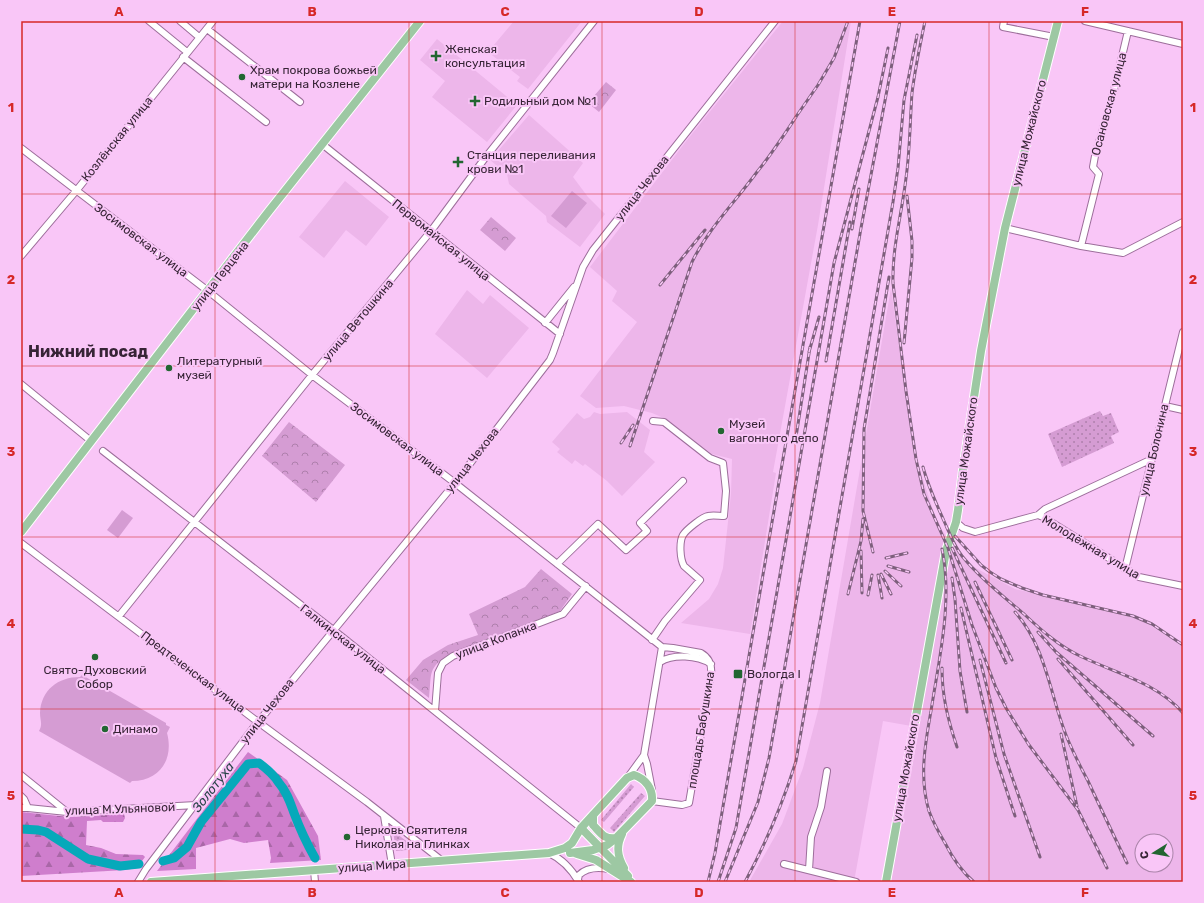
<svg xmlns="http://www.w3.org/2000/svg" width="1204" height="903" font-family="Rubik,sans-serif">
  <style>
    .built { fill: #edb6ea; fill-rule: evenodd }
    .grass { fill: url(#grass-dots) }
    .forest { fill: url(#forest-firs) }
    .park { fill: url(#park-crowns) }
    .pitch { fill: #d59cd3 }
    .lines { fill: none; stroke-linecap: round; stroke-linejoin: round }
    .river { stroke: #06a9ba; stroke-width: 9 }
    .minor-casing { stroke: #9d6e9b; stroke-width: 8 }
    .major-casing { stroke: #fff; stroke-width: 10 }
    .minor { stroke: #fff; stroke-width: 6 }
    .major { stroke: #9dc8a3; stroke-width: 8 }
    .rail-casing { stroke: #7d5f7c; stroke-width: 3 }
    .rail { stroke: #f9c6f7; stroke-width: 1.5; stroke-dasharray: 4.5; stroke-linecap: butt }
    .grid { fill: none; stroke: #d62828; stroke-width: 1; stroke-opacity: 0.55 }
    .poi-dot { fill: #226631; stroke: #f9c6f7; stroke-width: 1.5 }
    .labels { text-anchor: middle; dominant-baseline: central; stroke-width: 4; stroke-linejoin: round; paint-order: stroke }
    .poi-label { font-size: 12px; fill: #372436; stroke: #f9c6f7; text-anchor: start }
    .street-label { font-size: 12px; fill: #372436; stroke: #f9c6f7 }
    .water-label { font-size: 13px; font-style: italic; fill: #284448; stroke: #f9c6f7 }
    .district-label { font-size: 16px; font-weight: bold; fill: #372436; stroke: #f9c6f7 }
    .neatline { fill: none; stroke: #d62828; stroke-width: 1.5 }
    .grid-label { font-size: 13px; text-anchor: middle; font-weight: bold; fill: #d62828 }
  </style>
  <defs>
    <pattern id="grass-dots" width="8" height="8" patternUnits="userSpaceOnUse"><rect width="8" height="8" fill="#d59cd3"/><path d="M2 2h.1M6 6h.1" fill="none" stroke="#ae7fac" stroke-width="1.8" stroke-linecap="round"/></pattern>
    <pattern id="forest-firs" width="22" height="20" patternUnits="userSpaceOnUse"><rect width="22" height="20" fill="#cf7ecd"/><path d="M5 1l3.5 6h-7zM16 11l3.5 6h-7z" fill="#a967a7"/></pattern>
    <pattern id="park-crowns" width="20" height="18" patternUnits="userSpaceOnUse"><rect width="20" height="18" fill="#d59cd3"/><path d="M2 6a3 3 0 1 1 6 0M12 15a3 3 0 1 1 6 0" fill="none" stroke="#ae7fac"/></pattern>
  </defs>
  <rect width="100%" height="100%" fill="#f9c6f7"/>
  <!-- built -->
  <path class="built" d="M514,21H582L528,89L517,81L520,77L488,52Z
    M783,21H851L818,225L773,472L776,473L750,634L681,623L709,599L718,584L723,568L731,494L732,459L712,454L666,419L652,413L624,406L596,408L580,396L637,322L612,301L617,291L590,267L687,140Z
    M437,39L517,105L487,142L432,97L445,81L420,60Z
    M529,115L583,163L573,177L588,197L605,214L580,247L547,222L546,216L509,184L507,174L490,160Z
    M345,181L389,217L366,246L346,230L324,258L299,237Z
    M891,288L905,391L916,458L934,513L942,530L957,551L972,566L1015,589L1120,613L1147,623L1183,647V882H890L917,727L883,721L854,882H749L782,824L803,768L820,703ZM1142,841H1166V865H1142Z
    M467,290L483,304L490,295L529,328L487,378L435,334Z
    M594,412L600,414L627,412L650,430L644,452L655,462L622,496L607,481L585,464L583,466L575,460L572,464L557,452L560,449L552,442L577,413L584,419L590,417Z"/>
  <!-- grass -->
  <path class="grass" d="M1100,411L1103,416L1111,413L1119,432L1111,436L1114,443L1062,467L1048,434Z
    M631,784L634,787L604,822L601,820Z
    M641,793L645,796L614,832L610,828Z
    M393,831L417,849L396,851Z"/>
  <!-- forest -->
  <path class="forest" d="M248,752L287,780L318,836L321,860L270,863L271,858L268,840L244,843L230,839L196,848V869L157,871Z
    M21,812L69,817L124,814L125,818L123,822H103L101,820L87,821L86,845L101,848L116,854L143,855L145,857L137,868L125,870L21,876Z"/>
  <!-- park -->
  <path class="park" d="M606,82L616,90L599,112L588,103Z
    M491,217L516,238L505,251L480,230Z
    M289,422L345,465L316,502L262,456Z
    M541,569L572,594L560,611L451,653C427,669 432,671 429,698L406,680L423,660L448,645L478,635L469,614L525,587Z"/>
  <!-- pitch -->
  <path class="pitch" d="M572,191L587,203L566,228L551,216Z
    M122,510L133,518L118,538L107,530Z
    M82,675L166,723V725L170,727L167,733C174,759 160,781 132,781L130,783L39,731C43,724 40,720 40,713C41,690 58,677 80,677Z"/>
  <g class="lines">
    <!-- river -->
    <path class="river" d="M21,829L38,830L46,832L88,859L120,866L139,864
      M163,861L174,858L187,847L201,822L248,764L259,763C267,769 274,775 279,783C287,792 290,802 294,813C300,829 307,844 315,858"/>
    <defs>
      <path id="minor" d="M149,21L187,52
        M180,21L199,37
        M1004,21L1003,27L1054,37
        M1085,21L1183,44
        M207,29L300,102
        M183,57L266,122
        M322,144L560,334
        M21,148L208,291L312,375L455,483L662,647
        M1005,228L1081,246L1123,253L1183,222
        M1081,246L1099,174L1093,167L1095,156L1114,90L1128,31
        M21,256L76,191L213,21
        M545,323L574,287
        M21,384L91,441
        M1165,406L1183,410
        M103,451L341,636L581,828
        M1038,515L1045,509L1152,459
        M956,522L963,528L975,532L1038,515L1043,517L1139,577L1183,586
        M21,543L254,719L367,802L441,860
        M557,564L598,524L626,550L647,531L640,523L683,481
        M1125,569L1183,332
        M119,616L312,375L431,231L485,158L594,21
        M652,640L665,621L700,580L684,566C680,559 679,542 683,535C686,530 702,517 708,516C713,515 719,516 724,516L726,491L723,463L710,458L664,422L653,421
        M660,662C673,654 697,655 711,664
        M435,711L438,673L443,663L453,656L563,614L586,586
        M644,755L647,764L652,790
        M21,775L67,812
        M628,777L644,755L662,647
        M21,796L24,799L28,808
        M650,803L652,801L682,805L689,803L711,675C712,666 710,658 701,653L673,648L662,647
        M21,808H28L67,812L196,805
        M384,816L392,865
        M549,853C562,859 572,870 579,882
        M784,864L856,882
        M314,870L315,882
        M809,870L811,837L821,807L827,771
        M578,879L579,875C587,867 598,867 609,869
        M138,882L146,869L254,727L455,483L550,360L553,353L583,267L593,250L775,21"/>
      <path id="major" d="M21,532L269,211L420,21
        M593,815V825C601,833 604,840 616,838
        M581,828L628,876
        M622,834C616,846 617,856 624,868
        M577,854L596,860L631,882
        M151,882L549,853L565,848L572,843L581,828L627,778L634,775C646,779 653,789 652,801L616,838L607,845L593,850L570,853
        M886,882L946,551L956,522L958,510L963,470L981,351L1005,228L1058,21"/>
    </defs>
    <!-- minor casing -->
    <use href="#minor" class="minor-casing"/>
    <!-- major casing -->
    <use href="#major" class="major-casing"/>
    <!-- minor -->
    <use href="#minor" class="minor"/>
    <!-- major -->
    <use href="#major" class="major"/>
    <defs>
      <path id="rail" d="M925,21C920,45 915,69 912,93C910,121 910,150 906,178C902,213 892,247 893,283L906,391L916,459L924,494L948,548L972,625L996,688L1006,708L1029,745L1078,810L1107,868
        M793,121L818,85L834,58L848,21
        M852,229L859,189
        M660,285L705,230
        M904,343L912,258V241L907,196
        M809,352L819,317
        M826,361L850,222
        M796,437L810,347
        M621,443L633,425
        M630,446L692,262C708,229 735,202 757,172C771,155 784,135 796,117
        M923,467C928,486 936,503 944,521C949,532 954,546 962,556C980,578 1003,596 1024,614C1041,630 1059,646 1080,656C1115,673 1156,682 1183,713
        M955,536L981,565L990,572L1001,579L1022,588L1043,595L1133,616L1152,624L1183,645
        M952,548L1006,663
        M942,549C953,601 939,659 931,711C925,744 919,778 929,811C933,822 939,833 945,843C952,857 962,872 974,882
        M861,551L862,593
        M873,552L863,511L864,429L889,277
        M886,558L907,553
        M888,566L909,572
        M885,571L901,586
        M881,574L891,594
        M878,575L882,598
        M952,578L955,599L960,671L967,712
        M975,582L1012,660
        M848,594L861,541L863,519
        M868,595L872,575
        M961,608L996,758L1015,816
        M1015,612C1047,648 1050,697 1068,740C1074,754 1081,768 1088,781C1101,809 1114,836 1127,863
        M1038,632L1056,652L1153,736
        M1058,659L1133,745
        M980,660L1004,754L1040,857
        M942,668C942,697 948,720 957,747
        M1061,734L1077,806
        M708,882L715,853L780,476L860,21
        M718,882L736,828L834,263L878,97L888,48
        M725,882L758,802L769,758L861,228L900,21
        M745,882C766,843 783,803 796,761L893,202L898,168L904,100L917,35"/>
    </defs>
    <!-- rail casing -->
    <use href="#rail" class="rail-casing"/>
    <!-- rail -->
    <use href="#rail" class="rail"/>
  </g>
  <!-- grid -->
  <path class="grid" d="M215,21V882M409,21V882M602,21V882M795,21V882M989,21V882M21,194H1183M21,366H1183M21,537H1183M21,709H1183"/>
  <!-- markers -->
  <g class="poi-dot">
    <path d="M434 50h4v4h4v4h-4v4h-4v-4h-4v-4h4z"/>
    <circle cx="242" cy="77" r="4"/>
    <path d="M473 95h4v4h4v4h-4v4h-4v-4h-4v-4h4z"/>
    <path d="M456 156h4v4h4v4h-4v4h-4v-4h-4v-4h4z"/>
    <circle cx="169" cy="368" r="4"/>
    <circle cx="721" cy="431" r="4"/>
    <circle cx="95" cy="657" r="4"/>
    <rect x="733" y="669" width="10" height="10" rx="2"/>
    <circle cx="105" cy="729" r="4"/>
    <circle cx="347" cy="837" r="4"/>
  </g>
  <g class="labels">
    <!-- poi labels -->
    <g class="poi-label">
      <text x="445" y="49">Женская<tspan x="445" dy="14">консультация</tspan></text>
      <text x="250" y="70">Храм покрова божьей<tspan x="250" dy="14">матери на Козлене</tspan></text>
      <text x="484" y="101">Родильный дом №1</text>
      <text x="467" y="155">Станция переливания<tspan x="467" dy="14">крови №1</tspan></text>
      <text x="177" y="361">Литературный<tspan x="177" dy="14">музей</tspan></text>
      <text x="729" y="424">Музей<tspan x="729" dy="14">вагонного депо</tspan></text>
      <text x="95" y="670" text-anchor="middle">Свято-Духовский<tspan x="95" dy="14">Собор</tspan></text>
      <text x="747" y="674">Вологда I</text>
      <text x="113" y="729">Динамо</text>
      <text x="355" y="830">Церковь Святителя<tspan x="355" dy="14">Николая на Глинках</tspan></text>
    </g>
    <!-- street labels -->
    <g class="street-label">
      <text transform="translate(1109 104) rotate(-75)">Осановская улица</text>
      <text transform="translate(1029 133) rotate(-76)">улица Можайского</text>
      <text transform="translate(117 139) rotate(-51)">Козлёнская улица</text>
      <text transform="translate(642 188) rotate(-52)">улица Чехова</text>
      <text transform="translate(141 240) rotate(37)">Зосимовская улица</text>
      <text transform="translate(441 240) rotate(39)">Первомайская улица</text>
      <text transform="translate(220 276) rotate(-52)">улица Герцена</text>
      <text transform="translate(358 320) rotate(-50)">улица Ветошкина</text>
      <text transform="translate(397 439) rotate(37)">Зосимовская улица</text>
      <text transform="translate(1154 450) rotate(-77)">улица Болонина</text>
      <text transform="translate(966 451) rotate(-82)">улица Можайского</text>
      <text transform="translate(472 460) rotate(-52)">улица Чехова</text>
      <text transform="translate(1091 547) rotate(31)">Молодёжная улица</text>
      <text transform="translate(343 639) rotate(38)">Галкинская улица</text>
      <text transform="translate(496 640) rotate(-21)">улица Копанка</text>
      <text transform="translate(193 672) rotate(37)">Предтеченская улица</text>
      <text transform="translate(267 711) rotate(-52)">улица Чехова</text>
      <text transform="translate(701 730) rotate(-81)">площадь Бабушкина</text>
      <text transform="translate(906 768) rotate(-80)">улица Можайского</text>
      <text transform="translate(120 809) rotate(-2)">улица М.Ульяновой</text>
      <text transform="translate(372 866) rotate(-4)">улица Мира</text>
    </g>
    <!-- water labels -->
    <g class="water-label">
      <text transform="translate(213 787) rotate(-52)">Золотуха</text>
    </g>
    <!-- district labels -->
    <g class="district-label">
      <text x="88" y="351">Нижний посад</text>
    </g>
  </g>
  <!-- border -->
  <rect width="1204" height="903" fill="none" stroke="#f9c6f7" stroke-width="44"/>
  <!-- north arrow -->
  <g transform="translate(1154 853) rotate(259)"><circle r="19" fill="#f9c6f7" stroke="#ab85aa"/>
  <path d="M0-3L7 15L0 10L-7 15Z" fill="#226631"/>
  <text y="-6" font-size="11" font-weight="bold" text-anchor="middle" fill="#372436">С</text>
  </g>
  <rect x="22" y="22" width="1160" height="859" class="neatline"/>
  <g class="grid-label">
    <text x="119" y="16">A</text>
    <text x="312" y="16">B</text>
    <text x="505" y="16">C</text>
    <text x="699" y="16">D</text>
    <text x="892" y="16">E</text>
    <text x="1085" y="16">F</text>
    <text x="11" y="112">1</text>
    <text x="1193" y="112">1</text>
    <text x="11" y="284">2</text>
    <text x="1193" y="284">2</text>
    <text x="11" y="456">3</text>
    <text x="1193" y="456">3</text>
    <text x="11" y="628">4</text>
    <text x="1193" y="628">4</text>
    <text x="11" y="800">5</text>
    <text x="1193" y="800">5</text>
    <text x="119" y="897">A</text>
    <text x="312" y="897">B</text>
    <text x="505" y="897">C</text>
    <text x="699" y="897">D</text>
    <text x="892" y="897">E</text>
    <text x="1085" y="897">F</text>
  </g>
</svg>
